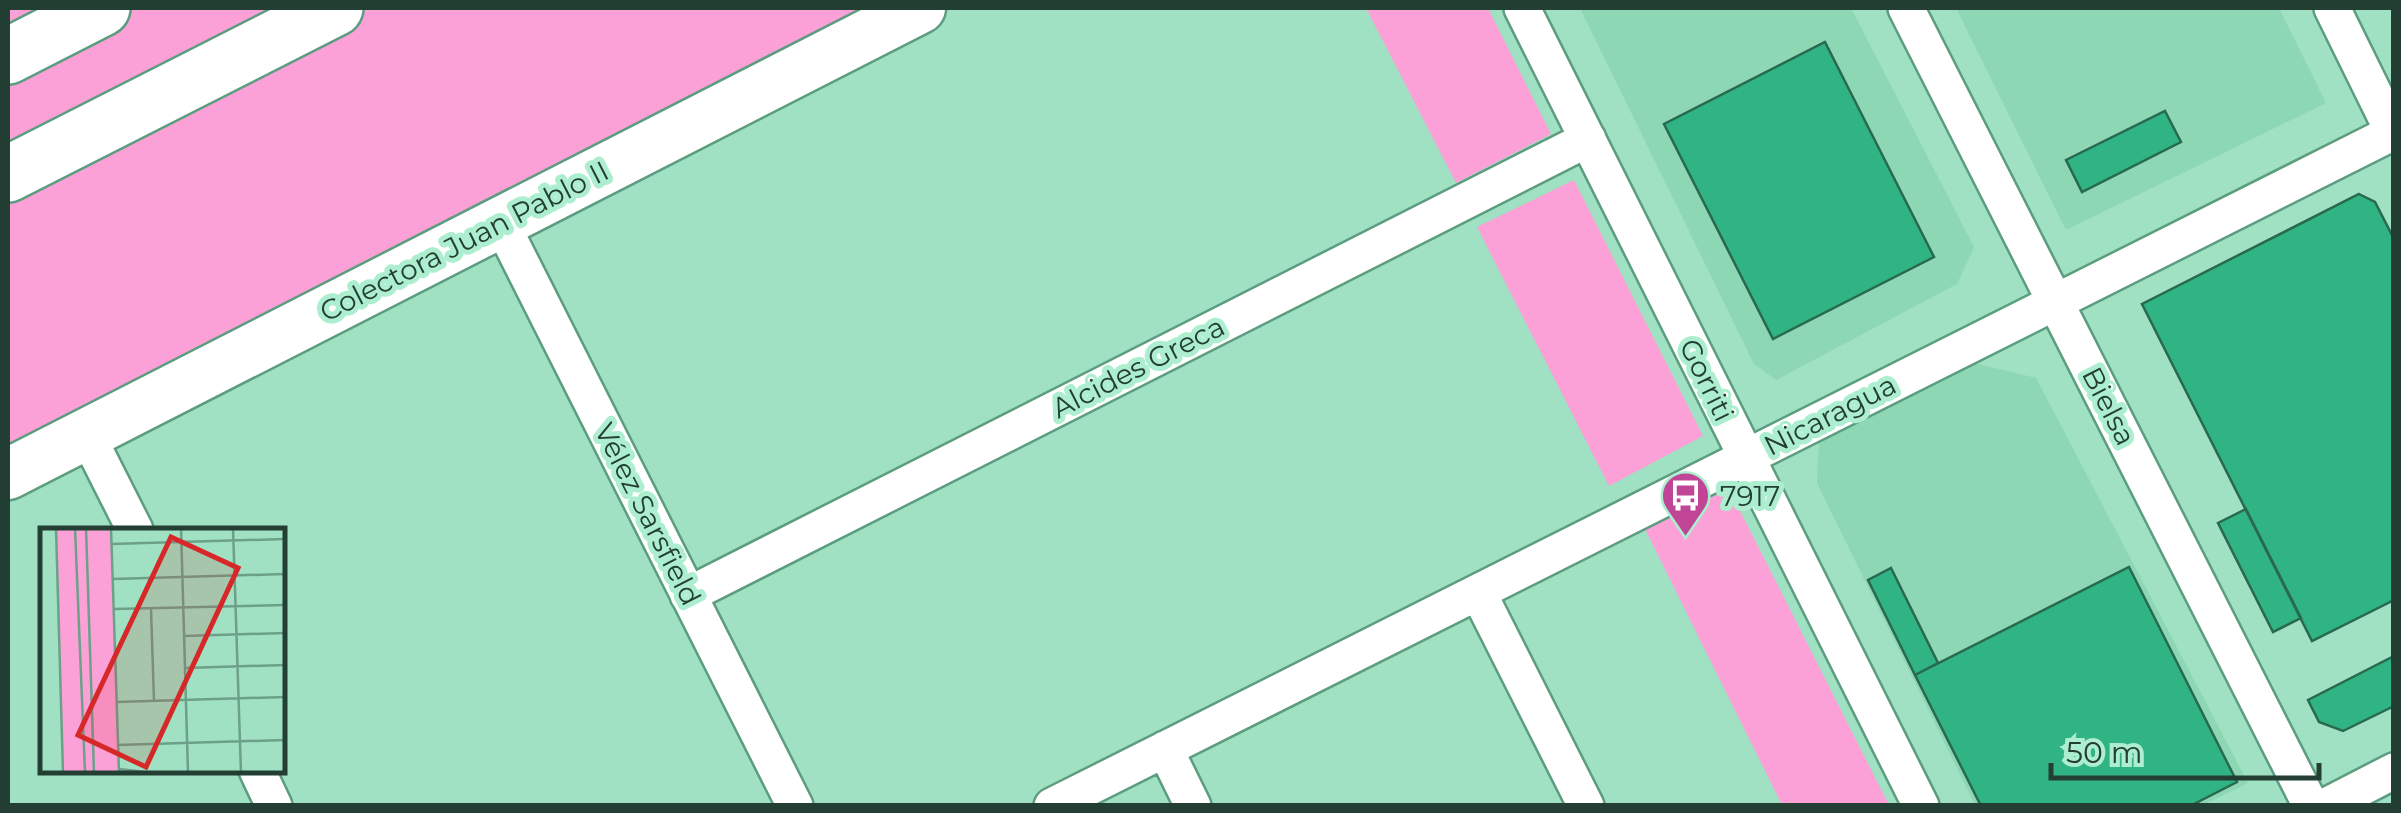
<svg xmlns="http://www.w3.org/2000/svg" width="2401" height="813" font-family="Montserrat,sans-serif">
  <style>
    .built { fill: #8dd7b5 }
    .green { fill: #fca1d7 }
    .building { fill: #30b484; stroke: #28694f; stroke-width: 2.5 }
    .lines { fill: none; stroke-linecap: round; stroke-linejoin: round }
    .minor-casing { stroke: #5c9c7f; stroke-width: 40 }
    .secondary-casing { stroke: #5c9c7f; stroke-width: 55 }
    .motorway-casing { stroke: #5c9c7f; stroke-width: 60 }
    .minor { stroke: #fff; stroke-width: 35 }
    .secondary { stroke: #fff; stroke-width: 50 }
    .motorway { stroke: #fff; stroke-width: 55 }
    .labels { text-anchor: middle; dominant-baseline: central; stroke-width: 10; stroke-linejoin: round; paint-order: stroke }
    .street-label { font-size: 28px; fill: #233e32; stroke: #aceecf }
    .poi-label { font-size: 28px; fill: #233e32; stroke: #aceecf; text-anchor: start }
    .inset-road { fill: none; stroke: #6da088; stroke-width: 2.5 }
    .view { fill: #d62828; fill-opacity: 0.15; stroke: #d62828; stroke-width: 5 }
    .inset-edge { fill: none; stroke: #233e32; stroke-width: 5 }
  </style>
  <rect width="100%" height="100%" fill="#9fe1c2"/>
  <!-- built -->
  <path class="built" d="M1580,8H1851L1974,247L1957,284L1776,380L1754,364Z
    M1956,8H2279L2326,103L2066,230Z
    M1974,363L2036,378L2248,783L2203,805H1975L1817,483L1819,438Z"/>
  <!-- green -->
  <path class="green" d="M8,8H920L8,474Z
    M1366,8H1488L1551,134L1456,183Z
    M1574,180L1703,436L1609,486L1477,227Z
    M1729,489L1889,805H1782L1645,529Z"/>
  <!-- building -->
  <path class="building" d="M1825,42L1934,257L1773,339L1664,124Z
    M2165,111L2181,142L2082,192L2066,160Z
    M2359,194L2375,202L2394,239V600L2312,641L2142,304Z
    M2246,509L2301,618L2273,632L2218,523Z
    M2129,567L2237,782L2190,806H1981L1915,675Z
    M1891,568L1938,663L1915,675L1868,580Z
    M2394,656V706L2343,731L2319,722L2308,700Z"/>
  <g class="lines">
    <defs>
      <path id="minor" d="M1522,8L1921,806
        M1906,8L2311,806
        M2332,8L2394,134
        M501,223L795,806
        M86,433L135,530
        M1478,592L1586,806
        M688,595L1588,139
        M1165,749L1193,806
        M257,770L274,806
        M1052,806L2394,132
        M2326,806L2394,771"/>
      <path id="secondary" d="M8,474L920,8"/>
      <path id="motorway" d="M8,56L102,8
        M8,174L335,8"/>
    </defs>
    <!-- minor casing -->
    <use href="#minor" class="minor-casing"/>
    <!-- secondary casing -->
    <use href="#secondary" class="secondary-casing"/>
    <!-- motorway casing -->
    <use href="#motorway" class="motorway-casing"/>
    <!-- minor -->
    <use href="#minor" class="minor"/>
    <!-- secondary -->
    <use href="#secondary" class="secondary"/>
    <!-- motorway -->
    <use href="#motorway" class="motorway"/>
  </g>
  <!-- icons -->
  <defs>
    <symbol id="bus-pin" viewBox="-11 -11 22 30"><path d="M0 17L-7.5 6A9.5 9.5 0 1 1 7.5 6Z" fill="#c04596" stroke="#aceecf"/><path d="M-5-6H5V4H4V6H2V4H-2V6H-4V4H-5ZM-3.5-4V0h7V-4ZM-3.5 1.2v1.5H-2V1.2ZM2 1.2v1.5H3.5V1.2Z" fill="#fff"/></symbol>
  </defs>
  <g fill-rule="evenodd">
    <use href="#bus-pin" x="1658" y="468" width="55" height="75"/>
  </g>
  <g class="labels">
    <!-- street labels -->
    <g class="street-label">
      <text transform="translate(464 241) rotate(-27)">Colectora Juan Pablo II</text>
      <text transform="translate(1138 367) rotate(-27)">Alcides Greca</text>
      <text transform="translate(1707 380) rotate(64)">Gorriti</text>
      <text transform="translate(2109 406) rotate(63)">Bielsa</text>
      <text transform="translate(1830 415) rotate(-27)">Nicaragua</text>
      <text transform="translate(648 514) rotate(63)">Vélez Sarsfield</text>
    </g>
    <!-- poi labels -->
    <g class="poi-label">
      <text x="1720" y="496">7917</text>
    </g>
  </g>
  <!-- overview -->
  <g transform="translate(40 528)">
    <rect width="245" height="245" fill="#9fe1c2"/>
    <path d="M16,0H71L79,245H23Z" fill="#fca1d7"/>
    <path class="inset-road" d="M16,0L23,245M35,0L45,245M46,0L54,245M71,0L79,245M141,0L148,245M193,0L201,245M71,16L245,11M73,51L245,46M74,81L245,77M111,81L114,173M144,108L245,105M145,140L245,137M76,174L245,169M78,217L245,212M79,241L114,245"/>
    <path class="view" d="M131,9L198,40L106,239L38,207Z"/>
    <rect width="245" height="245" class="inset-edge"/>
  </g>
  <!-- border -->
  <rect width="2401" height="813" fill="none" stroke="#233e32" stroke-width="20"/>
  <!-- scale -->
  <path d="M2051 763v15h268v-15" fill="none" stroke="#233e32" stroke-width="5"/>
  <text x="2066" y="763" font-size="30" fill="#233e32" stroke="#aceecf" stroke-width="8" paint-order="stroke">50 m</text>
</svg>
